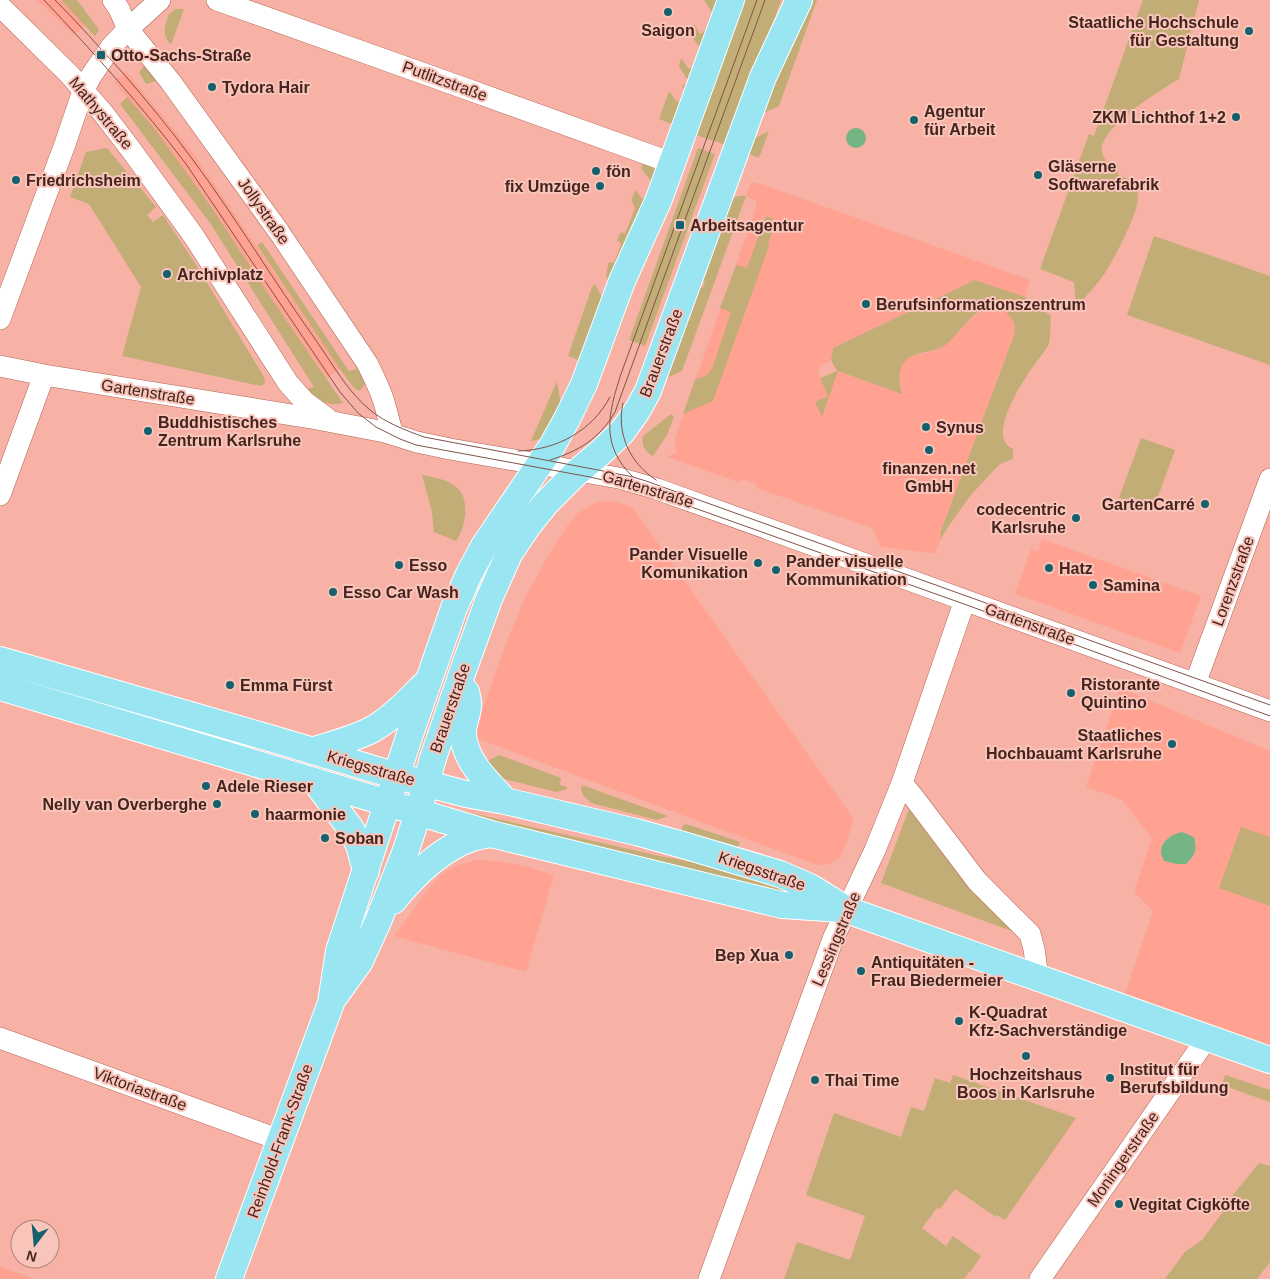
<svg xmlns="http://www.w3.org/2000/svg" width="1270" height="1279" font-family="Helvetica,sans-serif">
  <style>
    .built { fill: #ffa291 }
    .green { fill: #c1ad75 }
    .water { fill: #75b484 }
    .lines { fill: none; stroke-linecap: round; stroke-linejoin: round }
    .minor-casing { stroke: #b26355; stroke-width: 22 }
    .major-casing { stroke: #fff; stroke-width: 28 }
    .minor { stroke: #fff; stroke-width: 21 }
    .major { stroke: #99e5f2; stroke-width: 26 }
    .tram { stroke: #80534a; stroke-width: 1 }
    .poi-dot { fill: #14606c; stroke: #f9c4ba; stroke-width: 2 }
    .labels { text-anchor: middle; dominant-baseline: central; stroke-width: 4; stroke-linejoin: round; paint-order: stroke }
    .poi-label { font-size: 16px; font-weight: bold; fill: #45241e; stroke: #f9c4ba; text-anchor: start }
    .street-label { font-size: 16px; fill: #45241e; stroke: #f9c4ba }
  </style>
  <rect width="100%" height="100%" fill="#f7b2a5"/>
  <!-- built -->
  <path class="built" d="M37,0H61L86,25L74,35Z
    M126,71L193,153L340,369L327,378L263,286L212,208L155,129L114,82Z
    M751,182L764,185L1030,280L1025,297L975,280L833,348L831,360L824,364L820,367L819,371L820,378L829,395L837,371L902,393L900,379V368L904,361L911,356L933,351L943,347L955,336L965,324L981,311L988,307L998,309L1007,313L1014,321L1015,330L1014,334L941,531L940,540L935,552L939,554L881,547L872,528L756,488L757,484L741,479L739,482L667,457L676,453L675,438L757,205L755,200L746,196Z
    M611,501L617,502L632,507L854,819L845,848L840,857L837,860L826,865H820L811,863L473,737L507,640L525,598L546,559L569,523L578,513L591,505L597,502Z
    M1042,539L1201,596L1180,653L1015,594L1031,549L1038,552Z
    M1120,688L1270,751V1057L1121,1006L1153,911L1134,892L1152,838L1122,800L1086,787Z
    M477,860L500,861L528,867L554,875L526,972L394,936L423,896L436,880L447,871L458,865Z
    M0,1267L34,1279H0Z"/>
  <!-- green -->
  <path class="green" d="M61,0H77L97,27L99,30L95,36Z
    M704,0H723L677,126L659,119L669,91L677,102L682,99L680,96L686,92L682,86L689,82L679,66L681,58L689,69L695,65L693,63L699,59L696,55L702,51L690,34L694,24L700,34L706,30L705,28L711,24L708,19L714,15Z
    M741,0H781L729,146L693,134Z
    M808,0H817L779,106L757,116Z
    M1143,0H1199L1179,79C1159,91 1108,122 1102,146C1101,151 1103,156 1106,161L1113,164H1118V175C1124,177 1131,179 1135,184C1137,188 1138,195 1138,200C1136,217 1111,266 1100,280C1092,290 1084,298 1076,307L1074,282L1040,269L1089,134L1094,136Z
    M176,9H184L171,45C161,35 165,25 169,14Z
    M147,63L160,80L146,84L139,72Z
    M127,97L155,129L212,208L263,286L343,403C326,407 317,400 304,390L314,387L210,223L120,104Z
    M769,131L759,158L744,152L748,142Z
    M107,148L156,207L147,215L153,222L163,215L193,260L264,377L265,383L261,386L122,356L141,287L89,204L70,197L86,152Z
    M698,148L715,154L645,346L629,340Z
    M645,163L652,165L657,175V180C642,215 625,249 610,284C604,277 607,270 609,262L614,263L621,244L617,240L621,232L625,234L635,208L631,200L636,190L642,199L646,197L645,195L650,192L648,188L653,184L641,168L643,164Z
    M739,196H746L682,371L664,379L696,285L703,288L705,281L698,279L727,203L733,198Z
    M767,216L776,221L768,244L769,246L713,401L683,414L695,380L707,375L712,369L731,312L720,308L736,265L747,268L765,218Z
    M1154,236L1270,276V365L1127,315Z
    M262,242L349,371L361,368L367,381L360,391L354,388L340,369L257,245Z
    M975,280L1025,297L1051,316C1050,324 1051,340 1048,346C1044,353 1038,359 1034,365C1023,381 985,437 1013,449V459L1000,464L994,470L970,496L950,524L940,540L941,531L1014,335C1016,328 1015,322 1010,317C1007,312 1003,310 998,308C975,302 960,335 944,346C931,354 912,350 903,364C897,372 900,384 902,394L838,371L822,417L815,402L828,396L820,378L837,371L831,360L833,348Z
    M595,284L604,301L583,362L568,356L592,287Z
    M557,381L560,399V407L541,439L531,441Z
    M671,414L674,417L667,435L653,456C645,452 641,445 643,436Z
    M1141,438L1175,450L1153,510L1119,498Z
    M422,475C447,480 468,484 465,515C464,525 461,533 456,541L434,532L432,512Z
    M499,755L561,778L560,785L567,787V789L557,792L504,779L495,775L482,764Z
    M582,785L668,816L657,820L591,803L583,795L581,790Z
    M454,809L659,856L704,864L726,870L789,891L787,895L452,815Z
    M909,809L937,847L980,896L1017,933L881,883Z
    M686,824L740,842L737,851L681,835L682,826Z
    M1241,827L1270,837V906L1219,888Z
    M953,1075L1076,1118L1005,1220L997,1215L996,1217L955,1189L940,1209L937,1208L922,1228L946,1246L953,1236L981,1256L970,1272H969L964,1279H784L797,1242L850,1260L865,1216L806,1195L834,1113L901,1137L911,1107L924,1111L935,1078L950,1083Z
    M1225,1075L1270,1090V1102L1222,1085Z
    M1259,1163L1270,1166V1262L1257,1279H1165L1185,1252L1202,1240L1226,1208L1224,1206Z"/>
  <!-- water -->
  <path class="water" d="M846 138a10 10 0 1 1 20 0a10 10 0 1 1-20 0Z
    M1182,832L1194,837C1197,849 1196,855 1186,864H1177L1164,861C1163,858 1161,855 1161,852C1161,841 1172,834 1182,832Z"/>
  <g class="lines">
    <defs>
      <path id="minor" d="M113,0L119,9L128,29L170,81L279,232L367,363C373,375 379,387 383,399C387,411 389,423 393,434
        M217,0L464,88L672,163
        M0,6L70,75L103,113L129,147L193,235L288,383L305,402L328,419
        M0,319L65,144L83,91L91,76L111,47L128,29L160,0
        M0,366L44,375L317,419L385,432L417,442L450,449L619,478L657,489L810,544L1270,711
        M0,495L44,375
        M1195,684L1270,479
        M902,783L915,799L977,881L1030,934L1034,949L1038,978
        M0,1038L280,1140
        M709,1279L833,939L875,850L902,783L965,600
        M1040,1279L1207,1038"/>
      <path id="major" d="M0,660L273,739L397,776L466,794L505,801L636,832L683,845L780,874L810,887L847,910L1270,1060
        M0,687L491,834L782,905L842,909
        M466,692C467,696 469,702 468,707C467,717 463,723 463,733C464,761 488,782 505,801
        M312,751C332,744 355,739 373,729C392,718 408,701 423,686
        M315,781L351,829L359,845L366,871
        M393,901C414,875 440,849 472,838C478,836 485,835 491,834
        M335,996L360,961L379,919L405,853L418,813L433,758L464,668L489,599L509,554L527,527L546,503L575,474L601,452L622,432L637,411L648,391L763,77L799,0
        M229,1279L331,1003L339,951L409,737L454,608L469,574L484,546L552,446L567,419L584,384L622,281L659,199L731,0"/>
    </defs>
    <!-- minor casing -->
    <use href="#minor" class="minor-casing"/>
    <!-- major casing -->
    <use href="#major" class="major-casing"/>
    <!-- minor -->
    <use href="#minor" class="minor"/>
    <!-- major -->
    <use href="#major" class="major"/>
    <!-- tram -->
    <path class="tram" d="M44,0C94,53 142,106 186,164L340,392L358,413L376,427L400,439L416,445L590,477L641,489L964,604L1270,716
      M55,0C78,23 100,48 122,72C147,101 171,130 193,160C236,218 273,280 315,339C332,363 347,391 370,410C386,423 405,430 424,437L598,470L633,477L646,481L1270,705
      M623,403C616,434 630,463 656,480
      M518,451C557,450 592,431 610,397
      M550,460C579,451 599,439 615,412L765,0
      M633,477C600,445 608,414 621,374L757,0"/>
  </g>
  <!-- markers -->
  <g class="poi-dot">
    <circle cx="668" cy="12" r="5"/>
    <circle cx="1249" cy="31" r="5"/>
    <rect x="96" y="50" width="10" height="10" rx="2.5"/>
    <circle cx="212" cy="87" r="5"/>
    <circle cx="1236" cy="117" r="5"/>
    <circle cx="914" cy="120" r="5"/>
    <circle cx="596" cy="171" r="5"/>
    <circle cx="1038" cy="175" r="5"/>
    <circle cx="16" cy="180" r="5"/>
    <circle cx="600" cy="186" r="5"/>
    <rect x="675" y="220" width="10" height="10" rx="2.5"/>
    <circle cx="167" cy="274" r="5"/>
    <circle cx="866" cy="304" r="5"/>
    <circle cx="926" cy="427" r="5"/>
    <circle cx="148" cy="431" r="5"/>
    <circle cx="929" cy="450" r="5"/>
    <circle cx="1205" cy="504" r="5"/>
    <circle cx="1076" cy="518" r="5"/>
    <circle cx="758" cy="563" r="5"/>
    <circle cx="399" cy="565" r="5"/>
    <circle cx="1049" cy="568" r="5"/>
    <circle cx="776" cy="570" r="5"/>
    <circle cx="1093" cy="585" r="5"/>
    <circle cx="333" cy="592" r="5"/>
    <circle cx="230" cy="685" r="5"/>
    <circle cx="1071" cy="693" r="5"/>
    <circle cx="1172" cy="744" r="5"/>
    <circle cx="206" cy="786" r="5"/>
    <circle cx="217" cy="804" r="5"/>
    <circle cx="255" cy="814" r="5"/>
    <circle cx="325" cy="838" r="5"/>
    <circle cx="789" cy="955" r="5"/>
    <circle cx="861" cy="971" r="5"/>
    <circle cx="959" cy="1021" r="5"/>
    <circle cx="1026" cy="1056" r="5"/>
    <circle cx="1110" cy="1078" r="5"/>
    <circle cx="815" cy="1080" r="5"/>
    <circle cx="1119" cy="1204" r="5"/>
  </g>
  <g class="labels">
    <!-- poi labels -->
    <g class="poi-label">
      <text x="1239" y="22" text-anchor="end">Staatliche Hochschule<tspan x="1239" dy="18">für Gestaltung</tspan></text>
      <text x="668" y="30" text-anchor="middle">Saigon</text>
      <text x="111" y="55">Otto-Sachs-Straße</text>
      <text x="222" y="87">Tydora Hair</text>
      <text x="924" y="111">Agentur<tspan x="924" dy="18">für Arbeit</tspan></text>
      <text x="1226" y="117" text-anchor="end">ZKM Lichthof 1+2</text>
      <text x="1048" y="166">Gläserne<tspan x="1048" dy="18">Softwarefabrik</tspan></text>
      <text x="606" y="171">fön</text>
      <text x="26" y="180">Friedrichsheim</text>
      <text x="590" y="186" text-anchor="end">fix Umzüge</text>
      <text x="690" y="225">Arbeitsagentur</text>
      <text x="177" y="274">Archivplatz</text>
      <text x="876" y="304">Berufsinformationszentrum</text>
      <text x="158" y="422">Buddhistisches<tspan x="158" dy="18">Zentrum Karlsruhe</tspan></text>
      <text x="936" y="427">Synus</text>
      <text x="929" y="468" text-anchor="middle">finanzen.net<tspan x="929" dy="18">GmbH</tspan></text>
      <text x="1195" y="504" text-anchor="end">GartenCarré</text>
      <text x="1066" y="509" text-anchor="end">codecentric<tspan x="1066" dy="18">Karlsruhe</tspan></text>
      <text x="748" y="554" text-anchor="end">Pander Visuelle<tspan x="748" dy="18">Komunikation</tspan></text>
      <text x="786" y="561">Pander visuelle<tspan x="786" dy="18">Kommunikation</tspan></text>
      <text x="409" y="565">Esso</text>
      <text x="1059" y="568">Hatz</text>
      <text x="1103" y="585">Samina</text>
      <text x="343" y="592">Esso Car Wash</text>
      <text x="1081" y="684">Ristorante<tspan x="1081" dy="18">Quintino</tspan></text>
      <text x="240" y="685">Emma Fürst</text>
      <text x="1162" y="735" text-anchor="end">Staatliches<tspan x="1162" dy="18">Hochbauamt Karlsruhe</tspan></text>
      <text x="216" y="786">Adele Rieser</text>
      <text x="207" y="804" text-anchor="end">Nelly van Overberghe</text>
      <text x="265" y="814">haarmonie</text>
      <text x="335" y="838">Soban</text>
      <text x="779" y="955" text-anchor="end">Bep Xua</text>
      <text x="871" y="962">Antiquitäten -<tspan x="871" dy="18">Frau Biedermeier</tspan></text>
      <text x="969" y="1012">K-Quadrat<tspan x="969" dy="18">Kfz-Sachverständige</tspan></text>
      <text x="1120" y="1069">Institut für<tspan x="1120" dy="18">Berufsbildung</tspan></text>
      <text x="1026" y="1074" text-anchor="middle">Hochzeitshaus<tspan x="1026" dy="18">Boos in Karlsruhe</tspan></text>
      <text x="825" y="1080">Thai Time</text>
      <text x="1129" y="1204">Vegitat Cigköfte</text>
    </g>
    <!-- street labels -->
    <g class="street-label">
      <text transform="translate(445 81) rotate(20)">Putlitzstraße</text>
      <text transform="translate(101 113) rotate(50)">Mathystraße</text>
      <text transform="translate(264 211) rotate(55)">Jollystraße</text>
      <text transform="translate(661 353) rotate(-69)">Brauerstraße</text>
      <text transform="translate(148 392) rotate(9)">Gartenstraße</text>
      <text transform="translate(648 489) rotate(17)">Gartenstraße</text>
      <text transform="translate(1233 581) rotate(-70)">Lorenzstraße</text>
      <text transform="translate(1030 624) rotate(20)">Gartenstraße</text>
      <text transform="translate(450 708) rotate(-71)">Brauerstraße</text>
      <text transform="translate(371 768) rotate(16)">Kriegsstraße</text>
      <text transform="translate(762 871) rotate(19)">Kriegsstraße</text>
      <text transform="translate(836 939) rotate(-67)">Lessingstraße</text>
      <text transform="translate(140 1089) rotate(20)">Viktoriastraße</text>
      <text transform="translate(280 1141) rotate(-70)">Reinhold-Frank-Straße</text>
      <text transform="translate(1123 1159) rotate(-55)">Moningerstraße</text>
    </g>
  </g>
  <!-- north arrow -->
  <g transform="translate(35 1244) rotate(196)"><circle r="24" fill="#f9c4ba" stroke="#b1847c"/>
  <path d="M0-4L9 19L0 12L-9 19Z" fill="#14606c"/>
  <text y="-8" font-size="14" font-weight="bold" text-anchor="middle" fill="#45241e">N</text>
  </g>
</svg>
